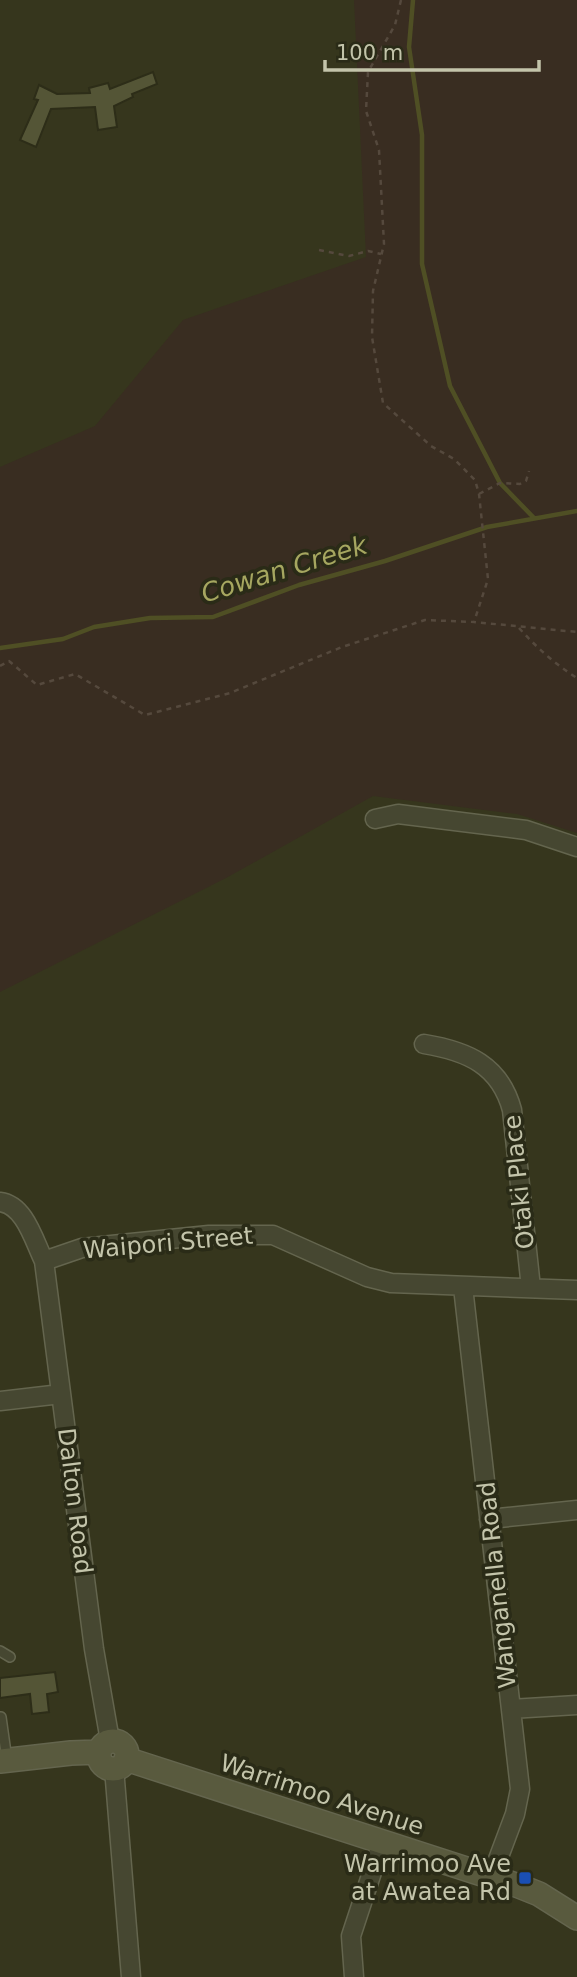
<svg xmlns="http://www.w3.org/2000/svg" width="577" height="1977" font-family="'DejaVu Sans',sans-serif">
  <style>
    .green { fill: #392d21 }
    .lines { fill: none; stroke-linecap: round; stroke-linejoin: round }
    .stream { stroke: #4f4f24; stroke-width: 4.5 }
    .building { fill: #545536; stroke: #2d2d18; stroke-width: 2 }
    .lane-casing { stroke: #64654e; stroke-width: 12 }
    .street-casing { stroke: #64654e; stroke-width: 21 }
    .secondary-casing { stroke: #64654e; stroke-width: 26 }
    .path { stroke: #55493d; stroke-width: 2.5; stroke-dasharray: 5 5; stroke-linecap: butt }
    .lane { stroke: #464731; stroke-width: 9 }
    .street { stroke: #464731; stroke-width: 18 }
    .secondary { stroke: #595a3e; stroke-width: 23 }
    .transit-dot { fill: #1a4fb4; stroke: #2a2b17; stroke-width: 2.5 }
    .labels { text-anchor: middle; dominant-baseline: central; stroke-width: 7; stroke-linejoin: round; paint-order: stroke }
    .street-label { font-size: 24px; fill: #c3c4aa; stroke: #2a2b17 }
    .poi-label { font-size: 24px; fill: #c3c4aa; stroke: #2a2b17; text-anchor: end }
    .water-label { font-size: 26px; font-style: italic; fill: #a6a760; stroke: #2a2b17 }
  </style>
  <rect width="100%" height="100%" fill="#36361d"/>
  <!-- green -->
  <path class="green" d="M354,0H577V833L517,814L373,796L226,878L0,992V467L95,426L183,320L366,257Z"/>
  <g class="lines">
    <!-- stream -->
    <path class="stream" d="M413,0L409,47L422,135V264L450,386L500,483L534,518
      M0,648L63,639L94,627L150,618L213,617L299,585L385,561L487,527L577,511"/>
  </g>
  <!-- building -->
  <path class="building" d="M153,72L157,84L132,94L133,97L114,106L117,127L98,130L95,107L51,109L36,147L20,140L38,100L34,99L39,85L57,94L90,93L89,88L108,83L110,89Z
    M55,1672L58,1692L47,1694L49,1712L32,1714L30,1694L0,1698V1678Z"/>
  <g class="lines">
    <defs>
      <path id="lane" d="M0,1651L10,1657
        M1,1717L7,1760"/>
      <path id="street" d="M375,819L398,814L526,830L577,847
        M424,1044C467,1051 500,1065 512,1110L531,1288
        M0,1202C25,1205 34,1241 44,1261L94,1649L110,1741
        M44,1261L82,1248L209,1235H273L367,1277L391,1283L577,1290
        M463,1287L520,1789L515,1814L491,1878
        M0,1401L61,1394
        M489,1519L577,1510
        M511,1709L577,1705
        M114,1768L131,1977
        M354,1977L351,1936L382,1842"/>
      <path id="secondary" d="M99 1755a14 14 0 1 1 28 0a14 14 0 1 1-28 0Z
        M126,1759L519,1886L539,1894L577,1918
        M0,1761L71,1753L99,1752"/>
    </defs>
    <!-- lane casing -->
    <use href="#lane" class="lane-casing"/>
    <!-- street casing -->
    <use href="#street" class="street-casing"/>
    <!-- secondary casing -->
    <use href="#secondary" class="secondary-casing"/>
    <!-- path -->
    <path class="path" d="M401,0L395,25L368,72L366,111L379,150L384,244L373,291L372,337L383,403L431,446L454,459L475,480L479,494L488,579L474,622
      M319,250L349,256L368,251L381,254
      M479,494L500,483L520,484L526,481L529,471
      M519,628C537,648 555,664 577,678
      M0,666L9,661L37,685L75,674L145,715L230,693L342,647L425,620L474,622L577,632"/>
    <!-- lane -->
    <use href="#lane" class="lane"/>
    <!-- street -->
    <use href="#street" class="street"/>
    <!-- secondary -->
    <use href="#secondary" class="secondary"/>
  </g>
  <!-- markers -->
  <rect class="transit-dot" x="518" y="1871" width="14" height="14" rx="3.5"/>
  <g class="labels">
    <!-- street labels -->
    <g class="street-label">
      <text transform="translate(519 1182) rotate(-96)">Otaki Place</text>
      <text transform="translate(168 1243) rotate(-5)">Waipori Street</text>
      <text transform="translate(75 1501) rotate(83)">Dalton Road</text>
      <text transform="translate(497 1585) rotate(-96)">Wanganella Road</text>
      <text transform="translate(322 1795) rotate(18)">Warrimoo Avenue</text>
    </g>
    <!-- poi labels -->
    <g class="poi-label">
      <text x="511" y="1864">Warrimoo Ave<tspan x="511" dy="28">at Awatea Rd</tspan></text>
    </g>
    <!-- water labels -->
    <g class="water-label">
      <text transform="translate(284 569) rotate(-17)">Cowan Creek</text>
    </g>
  </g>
  <!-- scale -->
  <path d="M325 60v10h214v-10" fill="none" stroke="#c3c4aa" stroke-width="3.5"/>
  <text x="336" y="60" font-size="21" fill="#c3c4aa" stroke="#2a2b17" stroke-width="5" paint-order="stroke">100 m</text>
</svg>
